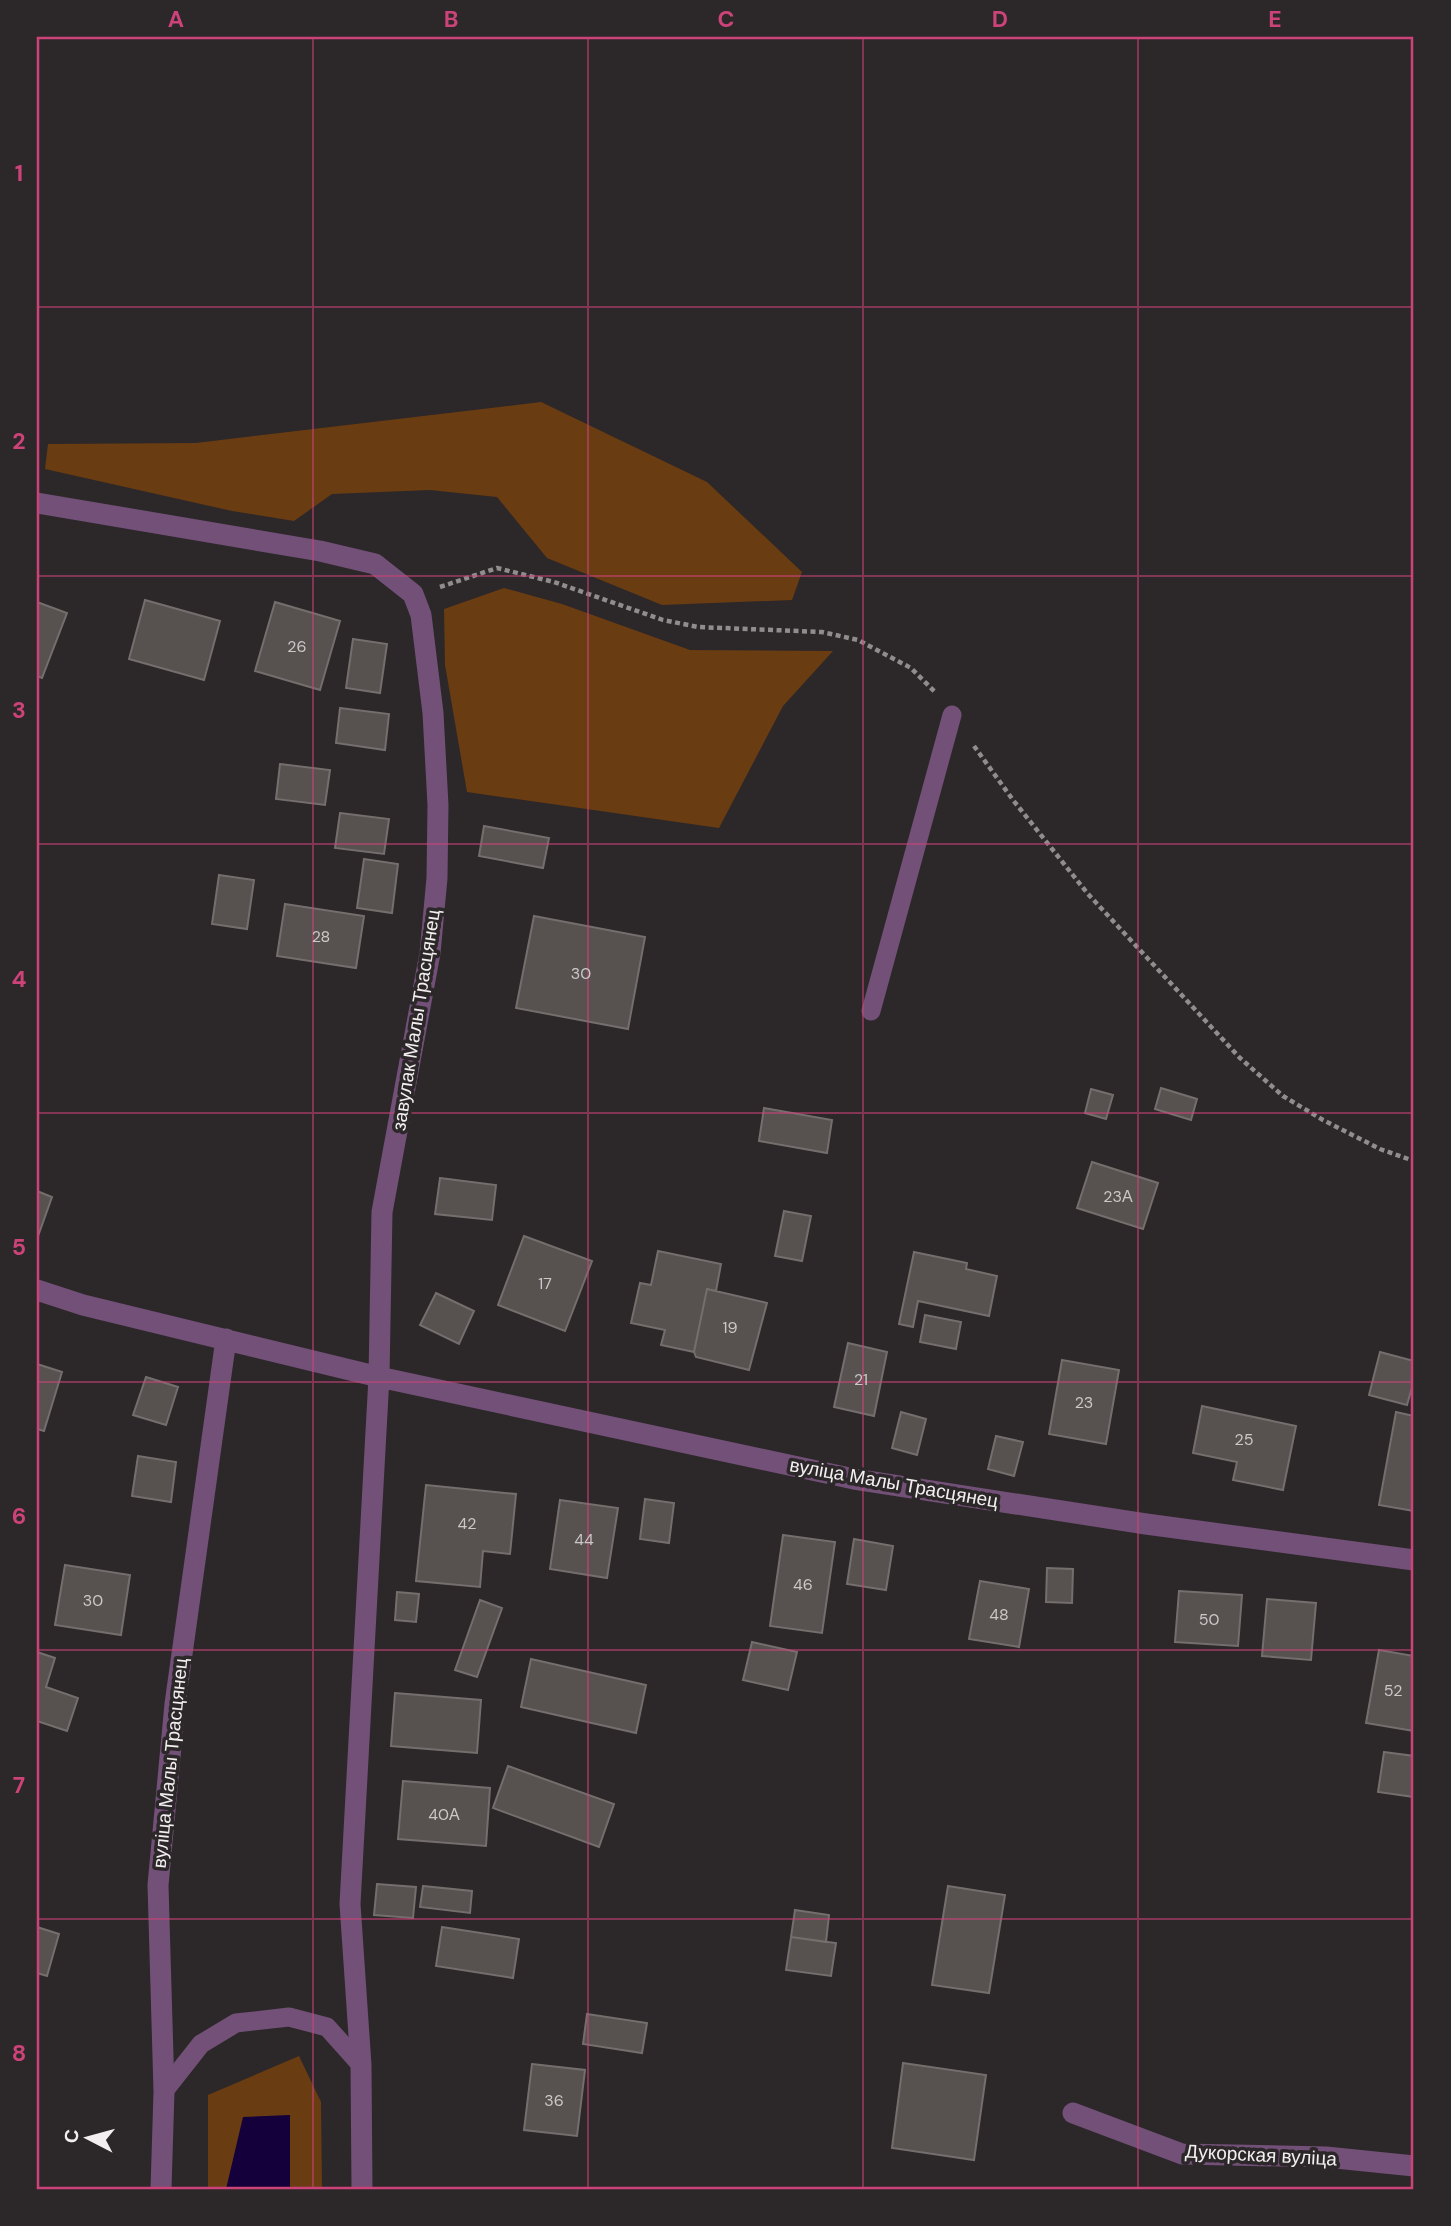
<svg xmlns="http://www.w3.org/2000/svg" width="1451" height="2226" font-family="'DM Sans',sans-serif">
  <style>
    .green { fill: #6a3c12 }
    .water { fill: #14003a }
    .building { fill: #575150; stroke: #746e6d; stroke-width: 2 }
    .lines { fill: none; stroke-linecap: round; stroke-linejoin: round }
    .path { stroke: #918d8e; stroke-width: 4.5; stroke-dasharray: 5 3.5; stroke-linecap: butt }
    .service { stroke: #725077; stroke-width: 19 }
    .minor { stroke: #725077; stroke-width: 21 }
    .grid { fill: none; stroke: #cc4379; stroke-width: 2; stroke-opacity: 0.55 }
    .labels { text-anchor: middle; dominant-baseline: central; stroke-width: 7; stroke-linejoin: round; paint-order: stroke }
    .number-label { font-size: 16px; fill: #ccc8c8 }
    .street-label { font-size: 19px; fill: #f3eff0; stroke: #2c2729 }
    .neatline { fill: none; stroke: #cc4379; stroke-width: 2.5 }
    .grid-label { font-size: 23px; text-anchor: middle; font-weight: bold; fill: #cc4379 }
  </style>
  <rect width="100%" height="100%" fill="#2c2729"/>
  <!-- green -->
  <path class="green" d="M541,402L707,482L802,572L792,600L662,605L547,558L497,497L430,490L332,494L294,521L232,511L45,469L48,444L196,443Z
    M504,588L562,604L690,650L833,651L783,706L719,828L467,792L445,665L444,609Z
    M299,2056L321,2102L322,2189H208V2095Z"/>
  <!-- water -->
  <path class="water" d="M290,2115V2189H226L243,2117Z"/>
  <!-- building -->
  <path class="building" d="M145,600L220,621L204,680L129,659Z
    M37,602L67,613L42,678L37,676Z
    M275,602L340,621L320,690L255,671Z
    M353,639L387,644L380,693L346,688Z
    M340,708L389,714L385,750L336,743Z
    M280,764L330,770L325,805L276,799Z
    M340,813L389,819L384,854L335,848Z
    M484,826L549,838L543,868L479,856Z
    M364,859L398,864L392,913L357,908Z
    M219,875L254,880L247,929L212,924Z
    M285,904L364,916L356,968L277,956Z
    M534,916L645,937L628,1029L516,1008Z
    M1161,1088L1197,1099L1191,1120L1155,1109Z
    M1091,1089L1113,1095L1106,1119L1085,1113Z
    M764,1108L832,1120L827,1153L759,1141Z
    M1092,1162L1158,1183L1143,1229L1077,1208Z
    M440,1178L496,1185L492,1220L435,1214Z
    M37,1191L52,1197L37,1239Z
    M784,1211L811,1216L802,1261L775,1256Z
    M524,1236L592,1261L565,1331L498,1305Z
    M658,1251L721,1264L716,1291L707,1289L694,1352L661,1345L665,1330L631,1323L640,1283L651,1285Z
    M914,1252L967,1263L966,1269L997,1276L989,1316L918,1301L913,1327L899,1324Z
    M707,1289L767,1303L749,1370L696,1357L694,1352Z
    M436,1293L474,1311L459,1344L420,1325Z
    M925,1315L961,1322L956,1349L920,1342Z
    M848,1343L887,1352L874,1416L834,1407Z
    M1380,1352L1414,1361V1380L1407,1405L1369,1395Z
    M1062,1360L1119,1370L1106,1444L1049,1434Z
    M37,1364L62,1372L44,1431L37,1429Z
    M146,1377L178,1387L166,1425L133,1415Z
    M1202,1406L1296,1426L1283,1490L1233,1480L1237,1462L1193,1453Z
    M901,1412L926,1419L917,1455L892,1448Z
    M1396,1412L1414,1416V1511L1379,1505Z
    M996,1436L1023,1442L1014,1476L988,1469Z
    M138,1456L176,1462L171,1502L132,1496Z
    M426,1485L516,1494L510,1554L483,1551L480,1587L416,1581Z
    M645,1499L674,1503L669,1543L640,1539Z
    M560,1500L618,1508L607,1578L550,1569Z
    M783,1535L835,1542L822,1633L770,1626Z
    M854,1539L893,1546L886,1590L847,1584Z
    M65,1565L130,1575L121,1635L55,1625Z
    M1047,1568L1073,1569L1072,1603L1046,1602Z
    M980,1581L1029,1589L1019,1647L969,1639Z
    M1179,1591L1242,1595L1238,1646L1175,1642Z
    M397,1592L419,1594L416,1622L395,1620Z
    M1267,1599L1316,1603L1311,1660L1262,1656Z
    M480,1600L502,1608L477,1677L455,1670Z
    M752,1642L797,1652L788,1690L743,1680Z
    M1379,1650L1414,1656V1731L1366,1723Z
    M37,1652L55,1658L46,1687L78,1698L67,1731L37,1721Z
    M531,1659L646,1685L636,1733L521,1707Z
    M395,1693L481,1700L477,1753L391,1746Z
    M1384,1752L1414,1756V1797L1378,1792Z
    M508,1766L614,1804L599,1847L493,1808Z
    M403,1781L490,1788L486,1846L398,1839Z
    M377,1884L416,1887L413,1918L374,1915Z
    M423,1886L472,1891L470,1913L420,1907Z
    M948,1886L1005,1895L989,1993L932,1985Z
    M795,1910L829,1915L826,1942L791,1937Z
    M37,1927L59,1934L47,1976L37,1973Z
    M442,1927L519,1939L513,1978L436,1966Z
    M791,1937L836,1943L831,1976L786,1970Z
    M587,2014L647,2023L642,2053L583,2044Z
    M903,2063L986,2075L974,2160L892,2148Z
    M532,2064L585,2070L577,2136L524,2130Z"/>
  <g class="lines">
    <!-- path -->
    <path class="path" d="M440,587L497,568L554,582L663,620L698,627L822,632L858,640L911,668L936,693
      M974,746L1013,800L1088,894L1240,1058L1283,1096L1323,1120L1380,1149L1414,1161"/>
    <!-- service -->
    <path class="service" d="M871,1011L952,715
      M164,2091L201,2044L236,2023L289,2017L327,2027L361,2065"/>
    <!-- minor -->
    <path class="minor" d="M37,503L320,551L375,564L413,594L421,615L433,713L438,805L437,878L430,953L382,1212L379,1377L350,1904L361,2065L362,2189
      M37,1290L83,1305L379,1377L854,1479L1146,1524L1414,1560
      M1073,2113L1182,2154L1326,2157L1414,2166
      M161,2189L164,2091L158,1885L175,1704L226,1339"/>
  </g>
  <!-- grid -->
  <path class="grid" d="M313,37V2189M588,37V2189M863,37V2189M1138,37V2189M37,307H1414M37,576H1414M37,844H1414M37,1113H1414M37,1382H1414M37,1650H1414M37,1919H1414"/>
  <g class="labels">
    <!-- number labels -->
    <g class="number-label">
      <text x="297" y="646">26</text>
      <text x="321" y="936">28</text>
      <text x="581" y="973">30</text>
      <text x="1118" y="1196">23А</text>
      <text x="545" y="1283">17</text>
      <text x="730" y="1327">19</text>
      <text x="861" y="1379">21</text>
      <text x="1084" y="1402">23</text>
      <text x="1244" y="1439">25</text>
      <text x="467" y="1523">42</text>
      <text x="584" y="1539">44</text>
      <text x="803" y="1584">46</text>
      <text x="93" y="1600">30</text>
      <text x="999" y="1614">48</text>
      <text x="1209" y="1619">50</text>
      <text x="1393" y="1690">52</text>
      <text x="444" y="1814">40А</text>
      <text x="554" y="2100">36</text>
    </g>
    <!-- street labels -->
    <g class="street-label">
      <text transform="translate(416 1020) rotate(-81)">завулак Малы Трасцянец</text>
      <text transform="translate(894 1483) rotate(10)">вуліца Малы Трасцянец</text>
      <text transform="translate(170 1763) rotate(-84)">вуліца Малы Трасцянец</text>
      <text transform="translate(1261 2155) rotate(3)">Дукорская вуліца</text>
    </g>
  </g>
  <!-- border -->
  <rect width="1451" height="2226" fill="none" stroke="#2c2729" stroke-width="77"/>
  <!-- north arrow -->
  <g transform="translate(88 2138) rotate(276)" stroke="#2c2729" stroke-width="5" paint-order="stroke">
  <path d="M0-5L12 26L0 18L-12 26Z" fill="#f3eff0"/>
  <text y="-10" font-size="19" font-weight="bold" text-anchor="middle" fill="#f3eff0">С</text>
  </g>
  <rect x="38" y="38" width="1374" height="2150" class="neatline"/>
  <g class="grid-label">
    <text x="176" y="27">A</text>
    <text x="451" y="27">B</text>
    <text x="726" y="27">C</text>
    <text x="1000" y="27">D</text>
    <text x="1275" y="27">E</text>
    <text x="19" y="181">1</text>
    <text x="19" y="449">2</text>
    <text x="19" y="718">3</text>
    <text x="19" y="987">4</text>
    <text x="19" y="1255">5</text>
    <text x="19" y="1524">6</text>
    <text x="19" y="1793">7</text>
    <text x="19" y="2061">8</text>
  </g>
</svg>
